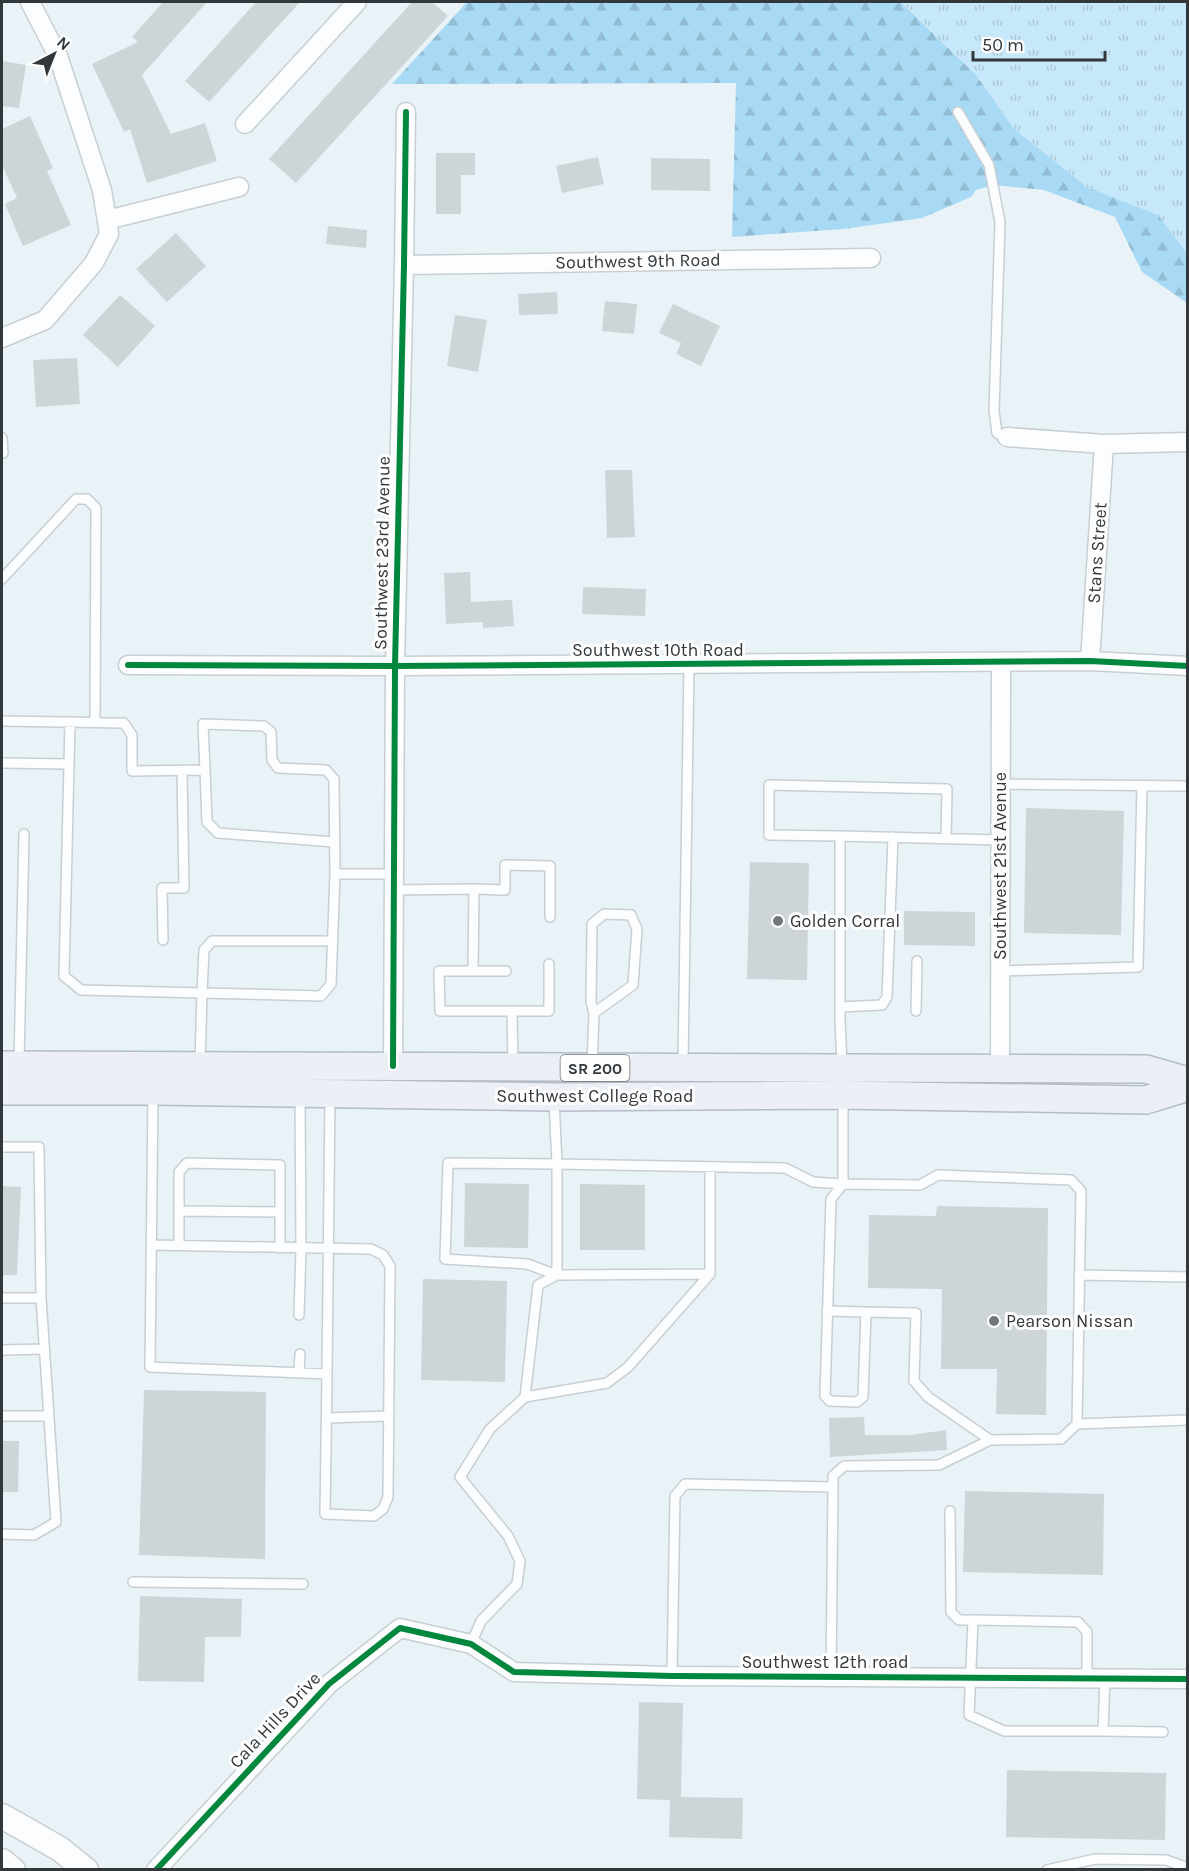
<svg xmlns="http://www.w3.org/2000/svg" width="1189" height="1871" font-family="Karla,sans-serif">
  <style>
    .grass { fill: url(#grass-tufts) }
    .forest { fill: url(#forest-firs) }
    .building { fill: #ced5d8 }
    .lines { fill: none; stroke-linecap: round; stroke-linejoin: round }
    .service-casing { stroke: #c8ced2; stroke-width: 12 }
    .minor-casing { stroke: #c8ced2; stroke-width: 21 }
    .secondary-casing { stroke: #c8ced2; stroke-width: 27 }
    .primary-casing { stroke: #b3bcc7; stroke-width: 30 }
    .service { stroke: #fcfdfe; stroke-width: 9 }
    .minor { stroke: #fcfdfe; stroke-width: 18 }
    .secondary { stroke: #fcfdfe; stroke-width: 24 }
    .primary { stroke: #ecf0f6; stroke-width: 27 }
    .cycleway-casing { stroke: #fefefe; stroke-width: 10 }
    .cycleway { stroke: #00873e; stroke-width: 6 }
    .poi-dot { fill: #71787d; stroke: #fefefe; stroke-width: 2 }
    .labels { text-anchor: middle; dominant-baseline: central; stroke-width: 6; stroke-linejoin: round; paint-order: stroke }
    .shield { fill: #fefefe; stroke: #6e7376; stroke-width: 1.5 }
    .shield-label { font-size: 16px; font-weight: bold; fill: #31373b }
    .street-label { font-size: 18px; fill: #31373b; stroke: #fefefe }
    .poi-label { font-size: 18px; fill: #31373b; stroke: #fefefe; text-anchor: start }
  </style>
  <defs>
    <pattern id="grass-tufts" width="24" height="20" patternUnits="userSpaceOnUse" patternTransform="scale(1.5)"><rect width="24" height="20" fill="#c7e8fa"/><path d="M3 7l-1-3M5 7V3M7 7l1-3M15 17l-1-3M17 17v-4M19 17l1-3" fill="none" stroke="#abc8d7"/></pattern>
    <pattern id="forest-firs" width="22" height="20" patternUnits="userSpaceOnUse" patternTransform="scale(1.5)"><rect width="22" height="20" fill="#a9daf5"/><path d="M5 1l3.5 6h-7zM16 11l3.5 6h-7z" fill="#92bcd3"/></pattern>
  </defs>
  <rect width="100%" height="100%" fill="#e9f2f7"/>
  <!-- grass -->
  <path class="grass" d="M902,2H1187V253L1158,215L1087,187L1014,129L976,75Z"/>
  <!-- forest -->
  <path class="forest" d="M467,2H901L976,75L1014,129L1087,187L1158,215L1187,253V303L1142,272L1115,217L1044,190L994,185L976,190L971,197L922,218L844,229L732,237L736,83L392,84Z"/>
  <!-- building -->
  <path class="building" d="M163,2H207L142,75L171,134L205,123L217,161L147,183L130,129L124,132L92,64L138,42L132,37Z
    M256,2H300L209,102L185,81Z
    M412,2H432L448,16L296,183L269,159Z
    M2,61L26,65L19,108L2,106Z
    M30,116L53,168L47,171L71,225L23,246L5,204L17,198L2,165V129Z
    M436,153H475V175H461V214H436Z
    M598,157L604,184L562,193L556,166Z
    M651,158L710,159V191L651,190Z
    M328,226L367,230L366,248L326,244Z
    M176,233L206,266L167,302L136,269Z
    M557,292L558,314L519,315L518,294Z
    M120,295L155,326L118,367L83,335Z
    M605,301L637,304L634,334L602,331Z
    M673,304L720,326L701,366L676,354L681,343L659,333Z
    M455,315L487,320L478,372L447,366Z
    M77,358L80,404L36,407L33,360Z
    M605,470H632L635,537L607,538Z
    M470,572L471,602L512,600L514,626L483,628V622L446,624L444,573Z
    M583,587L646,589L645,616L582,614Z
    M1026,808L1124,811L1121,935L1024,933Z
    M750,862L809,863L807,980L747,979Z
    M904,911L975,912V946L904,945Z
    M465,1183L529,1184L528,1248L464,1247Z
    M580,1184L645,1185V1250H580Z
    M2,1186L21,1187L17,1275H2Z
    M937,1206L1048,1208L1046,1415L996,1414L997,1369H941L942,1289L868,1288L869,1215L936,1216Z
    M423,1279L507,1281L505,1382L421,1380Z
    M144,1390L266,1392L265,1559L139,1555Z
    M864,1417L865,1435H911L946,1430L947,1450L830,1457L829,1418Z
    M2,1441H19L18,1492H2Z
    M965,1491L1104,1494L1103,1575L963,1572Z
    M140,1596L242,1599L241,1637H205L204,1682L138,1681Z
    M639,1702L683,1703L681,1797L743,1798L742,1839L669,1837L670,1800L637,1799Z
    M1007,1770L1166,1773L1165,1840L1006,1837Z"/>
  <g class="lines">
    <defs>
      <path id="service" d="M958,112L989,165L1000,222L994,411L997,433L1002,436L1007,437
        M2,438L3,453
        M2,579L76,499H87L96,508L95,722
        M2,721L124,723L132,735V771L205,770L203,724L264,726L271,732L272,760L278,768L326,770L334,779L335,874
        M70,722L64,976L81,990L202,993L204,950L212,941H332
        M2,763L69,764
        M205,770L207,822L218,833L334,842
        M1000,784L1188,786
        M840,836L769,835V785L947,789L946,839
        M395,890L474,889
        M163,940L162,888H184L182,771
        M473,971L474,889L505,890V865L550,866V917
        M506,971H439L440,1011H512L513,1065
        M999,971L1138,967L1142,786
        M840,1007L882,1005L887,997L893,837
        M512,1011H549V964
        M916,1011L917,961
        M19,1062L24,834
        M200,1063L202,993L321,996L331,984L335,874H395
        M683,1064L689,665
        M592,1065L594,1013L633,985L637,929L631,915L604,914L592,924L591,1002L594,1013
        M842,1066L840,1018V836L1000,840
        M153,1094L150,1367L327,1374L330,1097
        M843,1097V1184L831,1199L825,1396L830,1401L857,1402L863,1397L866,1312L916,1313L914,1381L928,1397L990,1440
        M554,1100L557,1164L785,1168L813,1182L843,1184L920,1185L938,1175L1071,1180L1081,1191L1077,1424
        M2,1147H39L41,1298
        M179,1211L280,1212
        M152,1245L371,1249L383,1255L390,1266L388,1497L383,1509L374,1516L325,1514L327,1374
        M179,1245V1172L187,1163L280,1165V1248
        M1079,1275L1188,1277
        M2,1298H41L56,1522L34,1535L2,1534
        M827,1311L866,1312
        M299,1315L301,1249L300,1097
        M2,1350L44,1349
        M299,1373L300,1354
        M525,1397L538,1285L557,1275V1164L448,1163L445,1259L527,1264L557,1275L710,1274
        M2,1416H49
        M327,1418L389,1416
        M833,1487V1476L844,1466L939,1465L990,1440L1061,1439L1077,1424L1188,1420
        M950,1511L951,1612L959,1620H973
        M133,1582L303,1584
        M471,1644L481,1621L517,1584L520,1561L508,1536L460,1477L490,1429L525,1397L607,1383L628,1367L710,1274V1167
        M672,1676L675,1496L685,1484L833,1487L831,1676
        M1087,1678V1632L1078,1622L973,1620L969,1715L1004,1731H1103
        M1105,1679L1103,1731L1163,1732
        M1047,1870L1095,1859L1166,1860L1188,1868"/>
      <path id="minor" d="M245,124L357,2
        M107,220L239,187
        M404,265L871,258
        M2,338L45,320L94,263L109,234L102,190L58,56L30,2
        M1007,437L1104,444L1188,442
        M1090,661L1104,444
        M128,665L395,666L1090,661L1188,666
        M393,1066L395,666L404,265L406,112
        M1000,1069L1001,663
        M156,1870L329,1684L400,1628L471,1644L514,1672L672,1676L1188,1679"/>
      <path id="secondary" d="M2,1816L60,1849L86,1870
        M2,1861L13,1870"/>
      <path id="primary" d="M2,1065L1146,1069L1188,1081
        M2,1091H153L554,1097L843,1095L1146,1100L1188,1087"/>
    </defs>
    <!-- service casing -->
    <use href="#service" class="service-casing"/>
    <!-- minor casing -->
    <use href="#minor" class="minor-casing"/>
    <!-- secondary casing -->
    <use href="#secondary" class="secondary-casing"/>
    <!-- primary casing -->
    <use href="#primary" class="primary-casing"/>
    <!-- service -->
    <use href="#service" class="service"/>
    <!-- minor -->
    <use href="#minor" class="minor"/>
    <!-- secondary -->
    <use href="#secondary" class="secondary"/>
    <!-- primary -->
    <use href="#primary" class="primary"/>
    <defs>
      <path id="cycleway" d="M128,665L395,666L1090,661L1188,666
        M393,1066L395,666L404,265L406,112
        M156,1870L329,1684L400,1628L471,1644L514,1672L672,1676L1188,1679"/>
    </defs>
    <!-- cycleway casing -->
    <use href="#cycleway" class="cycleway-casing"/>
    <!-- cycleway -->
    <use href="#cycleway" class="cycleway"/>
  </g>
  <!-- markers -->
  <g class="poi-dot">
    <circle cx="778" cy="921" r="6"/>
    <circle cx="994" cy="1321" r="6"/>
  </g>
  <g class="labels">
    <!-- shield labels -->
    <rect class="shield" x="560.5" y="1055" width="69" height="26" rx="4.5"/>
    <g class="shield-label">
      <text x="595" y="1068">SR 200</text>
    </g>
    <!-- street labels -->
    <g class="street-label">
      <text transform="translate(638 261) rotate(-1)">Southwest 9th Road</text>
      <text transform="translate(382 553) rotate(-89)">Southwest 23rd Avenue</text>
      <text transform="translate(1097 553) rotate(-86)">Stans Street</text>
      <text x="658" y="650">Southwest 10th Road</text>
      <text transform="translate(1000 866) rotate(-90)">Southwest 21st Avenue</text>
      <text x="595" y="1096">Southwest College Road</text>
      <text x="825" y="1662">Southwest 12th road</text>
      <text transform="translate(275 1720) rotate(-47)">Cala Hills Drive</text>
    </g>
    <!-- poi labels -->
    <g class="poi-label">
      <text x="790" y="921">Golden Corral</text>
      <text x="1006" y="1321">Pearson Nissan</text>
    </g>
  </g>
  <!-- border -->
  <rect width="1189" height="1871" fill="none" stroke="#31373b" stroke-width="6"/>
  <!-- north arrow -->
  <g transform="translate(54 54) rotate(42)" stroke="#fefefe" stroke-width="4.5" paint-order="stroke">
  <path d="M0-4.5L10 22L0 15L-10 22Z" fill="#31373b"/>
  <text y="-9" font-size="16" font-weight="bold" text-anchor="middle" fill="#31373b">N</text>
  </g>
  <!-- scale -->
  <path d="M973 51v9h132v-9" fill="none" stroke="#31373b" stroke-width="3"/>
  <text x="982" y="51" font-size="18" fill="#31373b" stroke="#fefefe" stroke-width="4.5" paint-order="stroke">50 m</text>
</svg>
